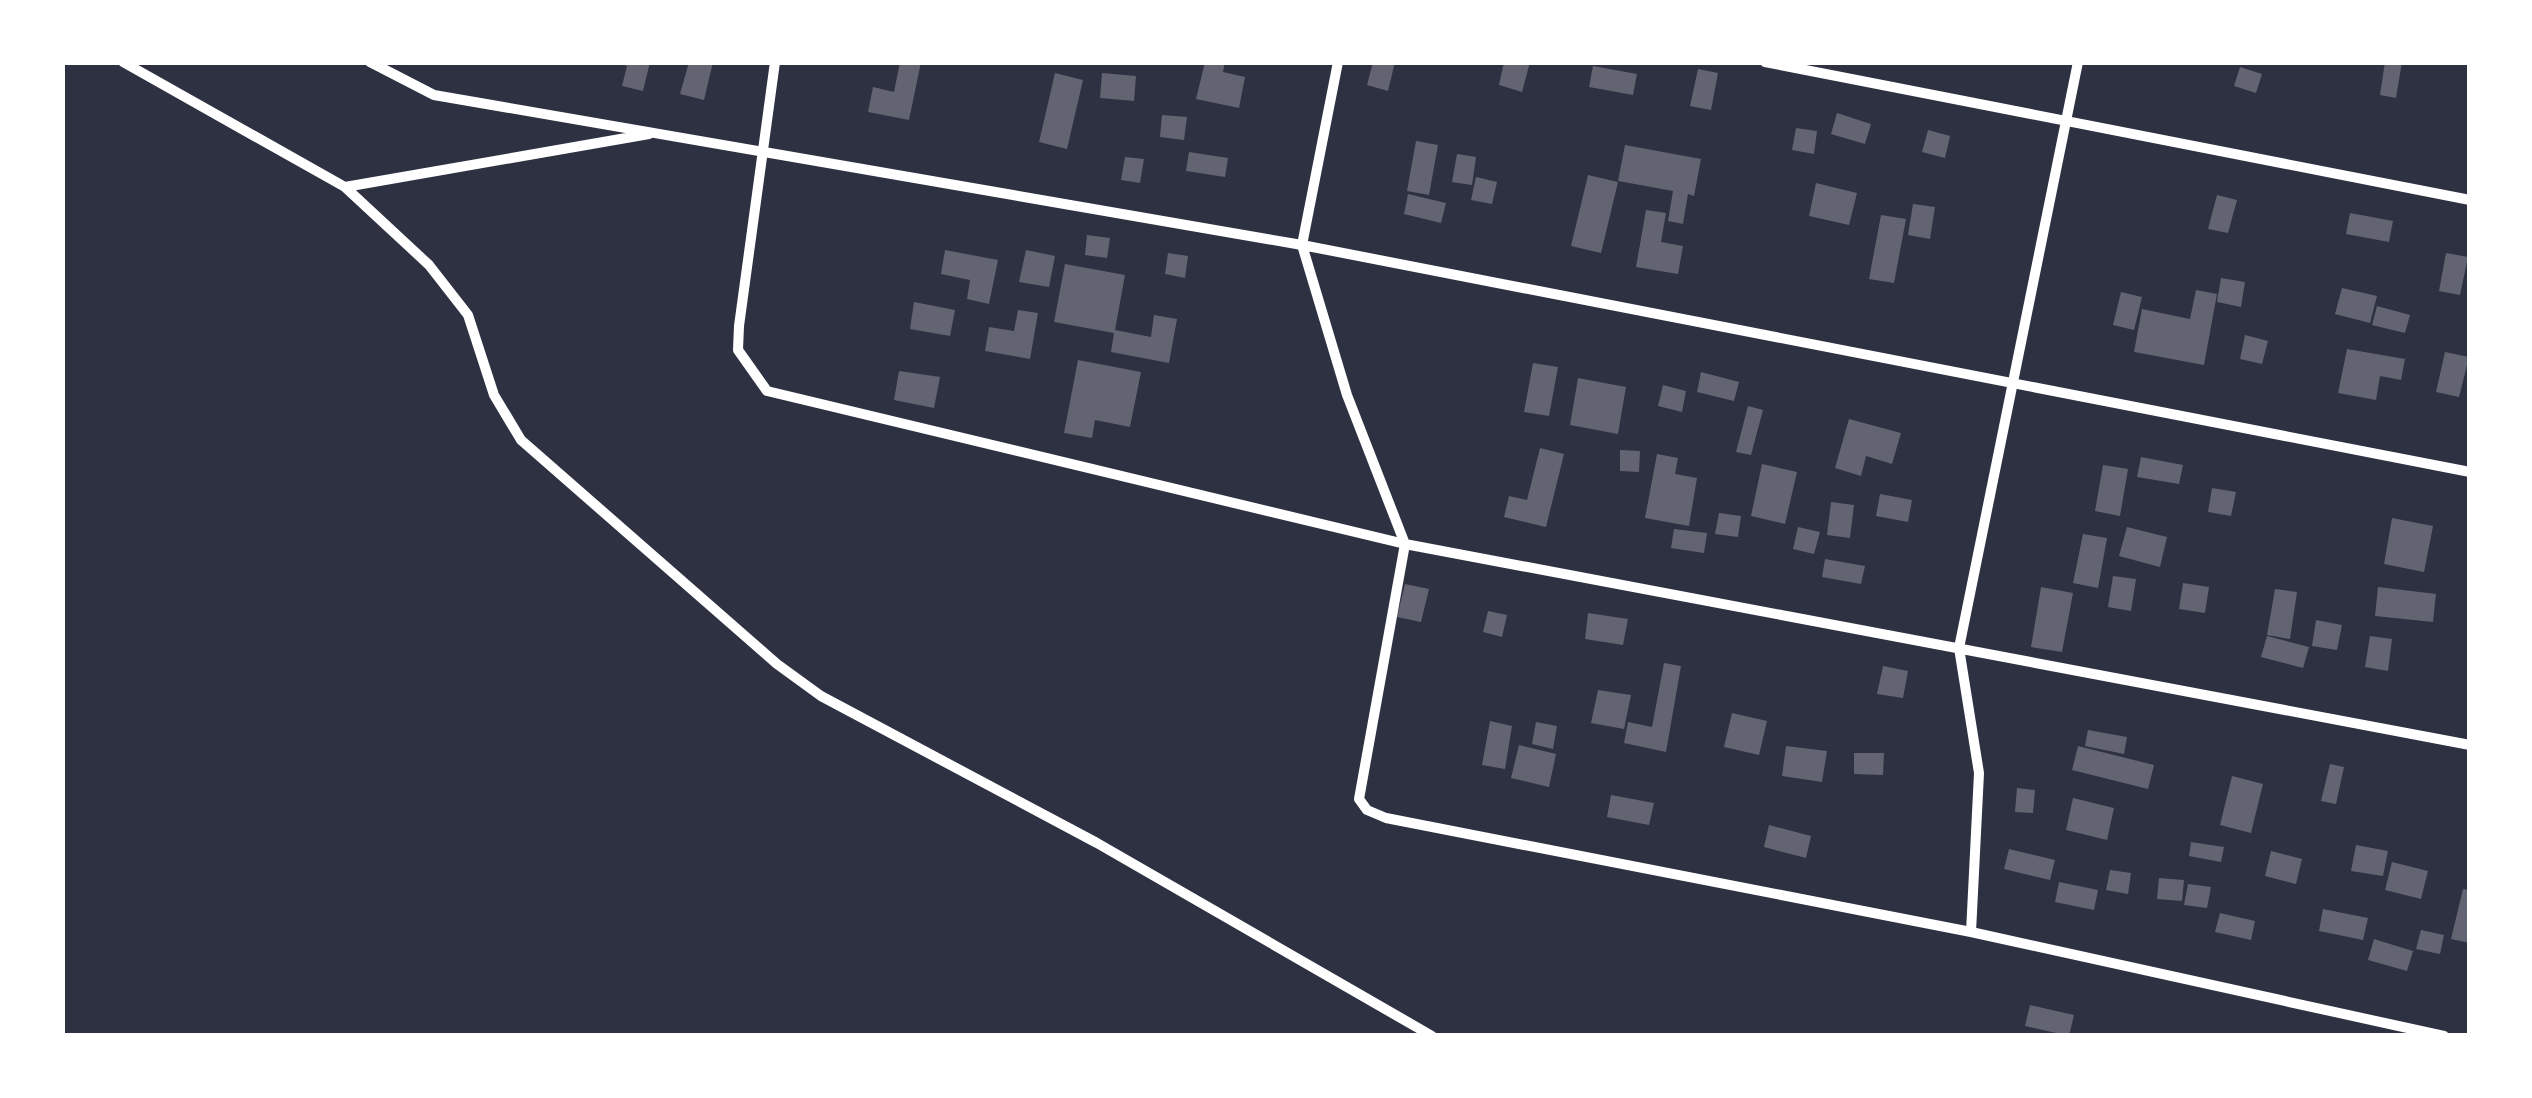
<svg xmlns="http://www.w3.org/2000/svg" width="2532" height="1098" font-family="Signika,sans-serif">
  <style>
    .building { fill: #626471 }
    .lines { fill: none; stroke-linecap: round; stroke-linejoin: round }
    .minor { stroke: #fff; stroke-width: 10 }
  </style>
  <rect width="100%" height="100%" fill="#2d3142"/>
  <!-- building -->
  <path class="building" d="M619,62H650L643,91L622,86L627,66Z
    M689,62H713L704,100L680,94Z
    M900,62H921L909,120L868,112L873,87L894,92Z
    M1205,62H1225L1223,72L1245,77L1239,108L1196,99Z
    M1373,62H1395L1388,91L1367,85Z
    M1504,62H1530L1522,92L1499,85Z
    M2385,62H2402L2396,98L2380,95Z
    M1593,66L1637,74L1633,95L1589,87Z
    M2240,67L2262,74L2256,93L2234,86Z
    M1698,69L1718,73L1711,110L1690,106Z
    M1055,73L1083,80L1067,149L1039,142Z
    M1102,73L1136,76L1134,101L1100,98Z
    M1837,113L1871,124L1865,144L1831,134Z
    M1162,115L1187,117L1184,140L1160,137Z
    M1796,128L1817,131L1814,154L1792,150Z
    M1928,130L1950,136L1945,158L1922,152Z
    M1416,141L1438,145L1429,195L1407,191Z
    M1625,145L1701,159L1694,196L1688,194L1683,224L1668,221L1673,191L1618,181Z
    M1189,152L1228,158L1225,177L1186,171Z
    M1457,154L1476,157L1472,185L1452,182Z
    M1125,157L1144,159L1140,183L1121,180Z
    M1588,175L1618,182L1601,253L1571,246Z
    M1476,177L1497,182L1492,204L1471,200Z
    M1816,183L1857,193L1849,225L1809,216Z
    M1408,194L1446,203L1441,223L1404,214Z
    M2217,195L2237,200L2228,233L2208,229Z
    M1913,204L1935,207L1930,239L1908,235Z
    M1646,210L1666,213L1661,242L1683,246L1678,274L1636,267Z
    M2350,213L2393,221L2389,242L2346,234Z
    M1881,215L1906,219L1894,283L1869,279Z
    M1087,235L1110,238L1107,258L1085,255Z
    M945,250L998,260L989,304L967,299L970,280L941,274Z
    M1026,250L1055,256L1049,287L1019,282Z
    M1168,253L1188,256L1185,278L1165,274Z
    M2446,253L2468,257L2460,295L2439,291Z
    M1065,264L1125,275L1115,330L1151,337L1154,315L1177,319L1169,363L1111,352L1114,333L1054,322Z
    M2221,278L2245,282L2241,307L2217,302Z
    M2342,288L2377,296L2370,323L2335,314Z
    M2196,290L2217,294L2204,365L2134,352L2142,309L2190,319Z
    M2121,292L2142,297L2134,330L2113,325Z
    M914,302L955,310L950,336L910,329Z
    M2377,306L2410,315L2405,333L2372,325Z
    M1018,310L1038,313L1030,359L985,351L989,327L1014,331Z
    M2245,335L2268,341L2262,364L2240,359Z
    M2347,349L2405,359L2401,380L2380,376L2376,400L2338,393Z
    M2445,352L2469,357L2459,397L2436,392Z
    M1078,360L1141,372L1130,427L1095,420L1092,438L1064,433Z
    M1533,363L1558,367L1549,416L1524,412Z
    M899,371L940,377L934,408L894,400Z
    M1701,372L1739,382L1734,401L1697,392Z
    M1578,378L1626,387L1618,434L1570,425Z
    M1663,385L1686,391L1682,412L1658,406Z
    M1748,406L1763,410L1751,455L1736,452Z
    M1849,419L1901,433L1892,464L1866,456L1861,476L1835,468Z
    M1540,448L1564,454L1546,527L1504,517L1509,496L1527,500Z
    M1620,450L1640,451L1639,472L1620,471Z
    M1657,454L1678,458L1675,474L1697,478L1689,526L1645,518Z
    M2141,457L2183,465L2179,484L2137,477Z
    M1762,464L1797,472L1785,524L1751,516Z
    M2103,465L2128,469L2120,516L2095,511Z
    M2212,488L2236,492L2231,516L2208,512Z
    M1880,494L1912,500L1908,522L1876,516Z
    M1831,502L1854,505L1850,538L1827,535Z
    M1719,513L1741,516L1738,537L1715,534Z
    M2392,518L2433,526L2424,572L2384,564Z
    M1798,527L1820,532L1814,554L1793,549Z
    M2127,527L2167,537L2160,567L2119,556Z
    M1674,529L1707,533L1704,553L1671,548Z
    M2083,534L2107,538L2098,588L2073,583Z
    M1825,559L1865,566L1861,584L1822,577Z
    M2113,576L2136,579L2131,611L2108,607Z
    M2183,583L2209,587L2205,613L2179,609Z
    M1405,584L1429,589L1421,622L1397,617Z
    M2041,587L2073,593L2062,652L2031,647Z
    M2378,587L2436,594L2433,622L2375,616Z
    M2275,589L2297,592L2290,639L2267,635Z
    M1488,611L1507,615L1502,637L1483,632Z
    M1588,613L1628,619L1623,645L1585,639Z
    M2316,620L2342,625L2337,650L2312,646Z
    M2267,636L2309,647L2303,668L2261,657Z
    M2370,636L2392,639L2388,671L2365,667Z
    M1664,663L1681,666L1666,752L1624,743L1628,722L1652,727Z
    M1883,666L1908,671L1903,698L1877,694Z
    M1598,690L1631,695L1624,729L1591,723Z
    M1732,713L1767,721L1759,755L1724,747Z
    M1490,721L1512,726L1505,769L1482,765Z
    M1536,722L1557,726L1553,749L1532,744Z
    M2088,730L2127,737L2124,754L2085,746Z
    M1519,745L1556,754L1549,787L1511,778Z
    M1786,746L1827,751L1822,782L1782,776Z
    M2078,746L2154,765L2148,789L2072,770Z
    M1854,753H1884L1883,775L1854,774Z
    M2330,764L2344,767L2336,804L2321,801Z
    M2232,776L2263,784L2251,833L2220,825Z
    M2017,788L2035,790L2033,813L2015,812Z
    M1611,795L1654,803L1649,825L1607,817Z
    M2073,798L2114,808L2107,840L2066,830Z
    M1769,825L1811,836L1806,858L1764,847Z
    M2191,842L2224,847L2221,862L2189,856Z
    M2356,845L2388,851L2383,876L2351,871Z
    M2009,849L2055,860L2050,880L2004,869Z
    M2271,851L2302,859L2296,884L2265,876Z
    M2392,862L2428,871L2421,899L2385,890Z
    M2110,870L2131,873L2128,894L2106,890Z
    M2159,878L2184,880L2182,901L2157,899Z
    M2059,882L2098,890L2094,910L2055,902Z
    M2188,884L2211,887L2207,908L2184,905Z
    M2463,889L2470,890V943L2451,939Z
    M2323,909L2368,918L2363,940L2319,931Z
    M2220,913L2255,921L2251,940L2215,932Z
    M2421,930L2444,935L2440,954L2416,949Z
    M2374,939L2413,951L2407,971L2368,960Z
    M2030,1005L2074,1015L2069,1036L2025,1026Z"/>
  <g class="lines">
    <!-- minor -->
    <path class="minor" d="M123,62L345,187L429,265L468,315L494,395L521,440L777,664L821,696L1097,843L1432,1036
      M370,62L434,95L1302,245L2470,472
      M775,62L739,326L738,350L767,391L1405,544L2470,745
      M1338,62L1302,245L1347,395L1405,544L1359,799L1367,810L1386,818L1971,932L2444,1036
      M1765,62L2470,200
      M345,187L649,134
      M1971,932L1979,773L1959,648L2078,62"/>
  </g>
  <!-- border -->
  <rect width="2532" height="1098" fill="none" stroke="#ffffff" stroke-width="130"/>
</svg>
